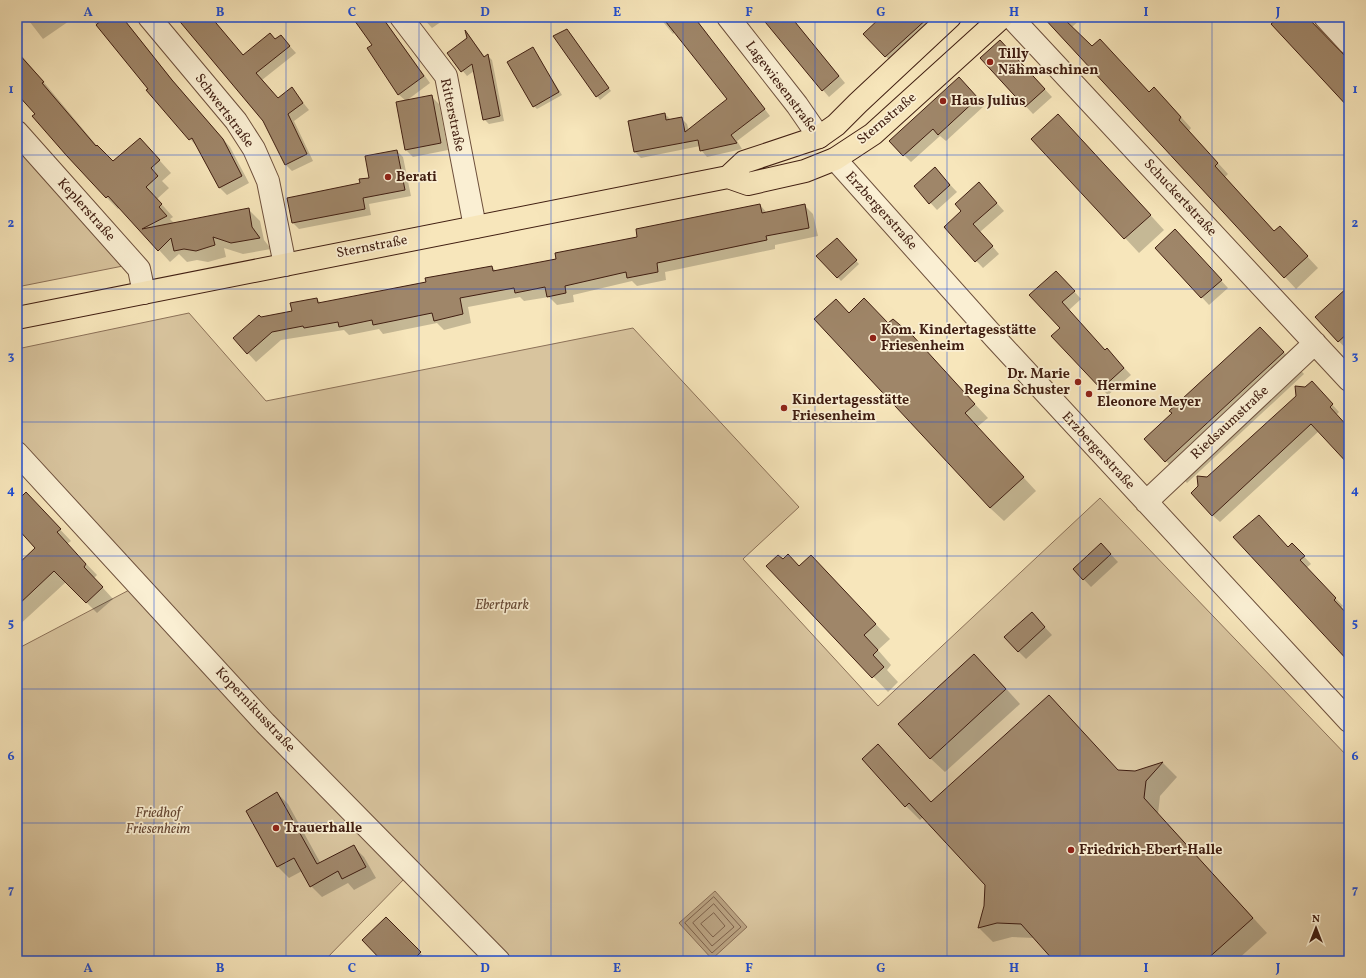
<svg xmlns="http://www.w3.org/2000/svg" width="1366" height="978" font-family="Vollkorn,serif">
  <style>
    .green { fill: #d8c49e; stroke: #8c7158 }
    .water { fill: #b9a281; stroke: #896d54 }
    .shadow { fill: #0003 }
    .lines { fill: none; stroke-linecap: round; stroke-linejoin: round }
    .shore { stroke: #7c6049; stroke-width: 1 }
    .building { fill: #9f8669; stroke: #401e11 }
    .minor-casing { stroke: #6e503c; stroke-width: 24 }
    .major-casing { stroke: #401e11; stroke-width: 24 }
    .minor { stroke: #faefd3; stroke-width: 22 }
    .major { stroke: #f7e6bb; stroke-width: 22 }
    .grid { fill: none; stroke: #1d4ed8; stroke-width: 1; stroke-opacity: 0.55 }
    .poi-dot { fill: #8f2418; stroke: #faefd3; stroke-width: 1.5 }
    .labels { text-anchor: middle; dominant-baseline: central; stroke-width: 3.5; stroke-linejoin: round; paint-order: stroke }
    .poi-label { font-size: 14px; font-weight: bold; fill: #401e11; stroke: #faefd3; text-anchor: start }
    .street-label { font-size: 14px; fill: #401e11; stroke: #faefd3 }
    .park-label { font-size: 14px; font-style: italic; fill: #664834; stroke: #faefd3 }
    .neatline { fill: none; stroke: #1d4ed8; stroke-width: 1.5 }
    .grid-label { font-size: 13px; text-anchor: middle; font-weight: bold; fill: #1d4ed8 }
  </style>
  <rect width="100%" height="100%" fill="#f7e6bb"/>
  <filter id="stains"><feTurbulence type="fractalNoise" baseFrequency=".005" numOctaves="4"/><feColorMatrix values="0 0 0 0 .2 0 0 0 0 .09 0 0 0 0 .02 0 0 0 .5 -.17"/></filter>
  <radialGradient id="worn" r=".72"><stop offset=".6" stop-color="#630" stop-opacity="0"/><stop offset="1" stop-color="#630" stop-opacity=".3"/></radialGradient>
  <!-- green -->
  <path class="green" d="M17,142L128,265L17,287Z
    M189,313L266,401L633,328L799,507L743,559L878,706L1100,498L1349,758V961H507L270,720L17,445V349Z
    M133,588L407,876L324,961H17V649Z"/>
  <!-- water -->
  <path class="water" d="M715,891L747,927L712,959L679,923Z"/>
  <!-- shadow -->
  <path class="shadow" d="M26,17H75L43,39Z
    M90,17H122L179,88L230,147L249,183L227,195L220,188L197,147L148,90L149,89Z
    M177,17H210L244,56L281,36L287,43L296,53L262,80L278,98L292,89L309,110L294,121L313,161L292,171L285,164L264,120Z
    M353,17H382L430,83L406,101L432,97L439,104L448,150L413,157L406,150V101L398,94L374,45Z
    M422,17H448L432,28Z
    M659,17H694L770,116L737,141L742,149L707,157L701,150L700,146L641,158L635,152L665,114L671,120L681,118L687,124L689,131L728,99L675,32L673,34Z
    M762,17H791L845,83L829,97L785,46Z
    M894,17H944L893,64L865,34Z
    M1045,17H1083L1072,27L1092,47L1149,93L1165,99L1191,128L1189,131L1228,174L1225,177L1275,232L1290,238L1318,268L1296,289Z
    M1271,17H1307L1349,62V108L1273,24L1275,22Z
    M467,33L485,57L487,55L492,60L504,121L489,124L484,119L474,71L467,76L448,53L468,38Z
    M570,33L611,91L600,100L597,96Z
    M533,48L562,95L537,109L534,106Z
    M1007,48L1052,97L1033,114L981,58Z
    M17,50L97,146L113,162L151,151L171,173L162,181L169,188L157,199L173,217L170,219L175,224L248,209L260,221L264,240L271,249L243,254L224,248L226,257L208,262L197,260L187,262L179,254L170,262L120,207L118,209L106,197L17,92Z
    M966,86L984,106L946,141L940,136L911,162L904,155Z
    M1073,130L1164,230L1139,253L1033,139Z
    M397,151L403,157L411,196L369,204L371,215L299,229L293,223L370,178Z
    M942,176L957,192L937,210L915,186Z
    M986,191L1004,211L980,232L999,254L983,268L945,228Z
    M760,205L767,213L804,205L813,214L818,236L775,245V249L665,272L666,280L637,286L632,281L573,295L574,302L557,305L549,297L524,301L520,297L468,307L471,323L444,330L437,323L383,334L379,329L349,335L344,330L281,340L256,362L234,338L261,318L293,312L317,299L322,304L427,282L492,267L497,272L558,259Z
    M1182,238L1228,288L1209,305L1156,248Z
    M836,239L859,264L841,281L818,256Z
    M1063,279L1081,299L1069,310L1105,351L1114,357L1131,375L1108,395L1101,388L1062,328L1031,295Z
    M1349,289V352L1317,318Z
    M849,314L889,324L912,337L988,418L977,427L1036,491L1004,521L990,508Z
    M1281,349L1304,374L1187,483L1145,439Z
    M1319,390L1339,412L1336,415L1349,428V462L1319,431L1220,522L1212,515L1208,478Z
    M17,502L37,505L71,541L67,544L97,575L94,578L113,599L97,613L66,582L17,627V566L36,548L17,527Z
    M1288,548L1299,551L1311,564L1306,568L1343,606L1340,608L1349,617V660Z
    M1108,551L1118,562L1091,587L1074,569Z
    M768,566L799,567L825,571L890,639L878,650L891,665L887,670L898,682L888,692Z
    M1039,621L1052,635L1026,659L1018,651Z
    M989,670L1020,704L945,772L930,758Z
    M878,745L932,803L1119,771L1135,772L1163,763L1177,777L1160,796L1158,814L1267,933L1236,961H1056L1035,938L1012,937L993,942L979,928L984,907L986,885L923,817L920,820L906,806Z
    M277,793L288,804L321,864L353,846L364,857L376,878L354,890L348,883L322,897L311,886L302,871L289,878L278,867L248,811Z
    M386,918L428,961H383Z"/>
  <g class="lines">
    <!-- shore -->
    <path class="shore" d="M714,897L741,927L712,953L685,923Z
      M714,904L734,927L712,946L693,923Z
      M714,913L725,926L713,937L701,924Z"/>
  </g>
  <!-- building -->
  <path class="building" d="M105,17H122L172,80L223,139L242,176L219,188L192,138L189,140L146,90L148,89L96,25Z
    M176,17H211L243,55L270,33L275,39L281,35L290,46L256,73L278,98L292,87L303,103L288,114L307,154L285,165L263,121Z
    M352,17H382L424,76L398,95L367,48L372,45Z
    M662,17H694L765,109L731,135L737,143L700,151L698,140L634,152L628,121L665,113L666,120L682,117L685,132L727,99Z
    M761,17H791L839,76L822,91Z
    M881,17H929L885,57L863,34Z
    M1043,17H1062L1092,46L1100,39L1149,92L1154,87L1181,117L1179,120L1218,163L1215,166L1274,231L1280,226L1308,256L1284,278Z
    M1279,17H1307L1349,60V108L1271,24Z
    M567,29L609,88L596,97L553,36Z
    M465,30L484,57L488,54L500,116L483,120L472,64L461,72L447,53L467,38Z
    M1000,40L1045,89L1025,107L980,58Z
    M533,47L559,92L533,107L507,62Z
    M17,52L44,82L42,83L96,146L97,145L113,161L140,138L160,160L151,168L158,176L146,187L162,204L159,207L167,216L142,229L249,208L252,227L260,238L231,243L213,237L215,245L196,251L184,249L174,251L171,238L158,251L108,196L106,198L66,155L32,116L35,114L17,94Z
    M959,77L978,98L938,135L933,129L903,156L889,141Z
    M432,95L441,143L405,150L396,102Z
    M1058,114L1151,215L1124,239L1031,139Z
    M397,150L405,190L363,198L365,209L292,223L287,198L360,183L359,179L369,178L365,156Z
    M935,167L950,185L929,204L914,186Z
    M979,182L997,203L973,224L993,246L975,262L944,227L961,211L955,204Z
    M760,204L762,213L805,204L809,228L766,236L767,240L657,263L658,272L627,278L626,272L565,286L566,293L547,297L545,287L515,293L514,288L460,298L463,314L434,321L432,313L373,325L372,320L339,327L338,322L304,328L303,326L272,332L247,354L233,338L259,315L261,317L292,311L290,303L317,298L318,303L426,282L425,278L492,266L493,271L556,259L555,253L637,237L636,229Z
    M1175,229L1222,280L1201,298L1155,248Z
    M837,238L857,260L837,278L816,256Z
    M1056,271L1075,291L1062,302L1105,350L1107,348L1124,368L1101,389L1051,336L1060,328L1029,295Z
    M1349,286V332L1338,342L1315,317Z
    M864,298L888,323L893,319L913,336L975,404L965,413L1024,477L990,508L814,319L836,299L849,313Z
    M1260,327L1284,352L1165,462L1144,439L1172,413L1169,411Z
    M1312,381L1333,404L1330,407L1349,428V465L1311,424L1212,516L1191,493L1198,486L1197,476L1207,477L1296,396L1295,386L1305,387Z
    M26,492L61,529L57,532L86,564L84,567L103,587L86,603L54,571L17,606V565L35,548L17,528V501Z
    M1259,515L1288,547L1292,543L1305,556L1300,560L1336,598L1334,600L1349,616V662L1233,537Z
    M1101,543L1111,554L1083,580L1073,569Z
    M788,554L799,566L811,555L876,624L864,635L878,650L873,655L884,667L872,678L766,566L778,555L783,559Z
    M1032,612L1045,627L1018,652L1004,637Z
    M974,654L1006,689L930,759L898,724Z
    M1049,695L1118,770L1135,771L1163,762L1146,781L1144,798L1253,918L1205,961H1054L1021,924L997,923L978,928L984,906L985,885L909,803L905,807L862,759L878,744L931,802Z
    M277,792L317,864L354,845L366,867L342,879L338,871L310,887L294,858L277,867L246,811Z
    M386,917L421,952L412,961H382L362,940Z"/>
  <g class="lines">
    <defs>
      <path id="minor" d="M149,17L236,121L254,149L268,181L285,265
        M401,17L446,76L475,227
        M728,17L797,105L819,137
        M1011,17L1349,380
        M1325,17L1349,43
        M17,132L139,269L144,293
        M835,159L995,338L1349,721
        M17,453L265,723L499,961
        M1146,502L1315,343"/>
      <path id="major" d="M728,177L744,162L819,137L836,125L858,103L950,17
        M17,318L728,177L748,184L805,171L835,159L873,134L1002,17"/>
    </defs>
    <!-- minor casing -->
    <use href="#minor" class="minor-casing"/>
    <!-- major casing -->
    <use href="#major" class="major-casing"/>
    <!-- minor -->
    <use href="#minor" class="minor"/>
    <!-- major -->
    <use href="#major" class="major"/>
  </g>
  <!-- grid -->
  <path class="grid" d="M154,17V961M286,17V961M419,17V961M551,17V961M683,17V961M815,17V961M947,17V961M1080,17V961M1212,17V961M17,155H1349M17,289H1349M17,422H1349M17,556H1349M17,689H1349M17,823H1349"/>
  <!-- markers -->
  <g class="poi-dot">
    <circle cx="990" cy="62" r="4"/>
    <circle cx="943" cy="101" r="4"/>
    <circle cx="388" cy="177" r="4"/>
    <circle cx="873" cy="338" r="4"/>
    <circle cx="1078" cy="382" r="4"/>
    <circle cx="1089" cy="394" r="4"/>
    <circle cx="784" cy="408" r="4"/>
    <circle cx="276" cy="828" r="4"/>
    <circle cx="1071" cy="850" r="4"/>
  </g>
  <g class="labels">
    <!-- poi labels -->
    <g class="poi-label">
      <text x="998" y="54">Tilly<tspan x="998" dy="16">Nähmaschinen</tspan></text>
      <text x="951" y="101">Haus Julius</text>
      <text x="396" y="177">Berati</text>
      <text x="881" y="330">Kom. Kindertagesstätte<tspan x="881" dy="16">Friesenheim</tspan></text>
      <text x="1070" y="374" text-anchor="end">Dr. Marie<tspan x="1070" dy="16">Regina Schuster</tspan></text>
      <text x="1097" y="386">Hermine<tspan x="1097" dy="16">Eleonore Meyer</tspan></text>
      <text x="792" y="400">Kindertagesstätte<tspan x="792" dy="16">Friesenheim</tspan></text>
      <text x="284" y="828">Trauerhalle</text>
      <text x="1079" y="850">Friedrich-Ebert-Halle</text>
    </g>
    <!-- street labels -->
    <g class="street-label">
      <text transform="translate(781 87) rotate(53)">Lagewiesenstraße</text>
      <text transform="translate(224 111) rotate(53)">Schwertstraße</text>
      <text transform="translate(452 115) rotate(78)">Ritterstraße</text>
      <text transform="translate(887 119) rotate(-40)">Sternstraße</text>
      <text transform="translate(1180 198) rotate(47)">Schuckertstraße</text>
      <text transform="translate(86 210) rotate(48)">Keplerstraße</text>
      <text transform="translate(881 211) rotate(48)">Erzbergerstraße</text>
      <text transform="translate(372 247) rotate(-11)">Sternstraße</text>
      <text transform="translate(1230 423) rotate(-43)">Riedsaumstraße</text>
      <text transform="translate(1098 451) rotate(47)">Erzbergerstraße</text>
      <text transform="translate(255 710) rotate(47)">Kopernikusstraße</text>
    </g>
    <!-- park labels -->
    <g class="park-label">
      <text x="502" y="605">Ebertpark</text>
      <text x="158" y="813">Friedhof<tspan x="158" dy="16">Friesenheim</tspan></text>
    </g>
  </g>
  <!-- margin -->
  <rect width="1366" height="978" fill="none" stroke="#f7e6bb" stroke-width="44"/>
  <!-- north arrow -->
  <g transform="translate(1316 928)" stroke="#faefd3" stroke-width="3" paint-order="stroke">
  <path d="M0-3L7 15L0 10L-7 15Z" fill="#401e11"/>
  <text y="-6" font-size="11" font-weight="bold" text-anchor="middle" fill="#401e11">N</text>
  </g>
  <rect x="22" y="22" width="1322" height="934" class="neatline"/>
  <g class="grid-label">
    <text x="88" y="16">A</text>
    <text x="220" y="16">B</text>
    <text x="352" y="16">C</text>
    <text x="485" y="16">D</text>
    <text x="617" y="16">E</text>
    <text x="749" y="16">F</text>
    <text x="881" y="16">G</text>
    <text x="1014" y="16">H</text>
    <text x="1146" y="16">I</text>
    <text x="1278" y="16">J</text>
    <text x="11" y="93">1</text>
    <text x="1355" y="93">1</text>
    <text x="11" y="227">2</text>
    <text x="1355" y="227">2</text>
    <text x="11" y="360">3</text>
    <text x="1355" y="360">3</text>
    <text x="11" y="494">4</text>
    <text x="1355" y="494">4</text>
    <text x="11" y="627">5</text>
    <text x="1355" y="627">5</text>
    <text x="11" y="760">6</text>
    <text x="1355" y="760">6</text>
    <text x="11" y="894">7</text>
    <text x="1355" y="894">7</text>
    <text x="88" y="972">A</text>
    <text x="220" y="972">B</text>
    <text x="352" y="972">C</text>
    <text x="485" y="972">D</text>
    <text x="617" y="972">E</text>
    <text x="749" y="972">F</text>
    <text x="881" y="972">G</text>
    <text x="1014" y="972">H</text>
    <text x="1146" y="972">I</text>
    <text x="1278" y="972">J</text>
  </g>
  <rect width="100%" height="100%" filter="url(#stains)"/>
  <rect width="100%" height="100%" fill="url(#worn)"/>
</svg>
